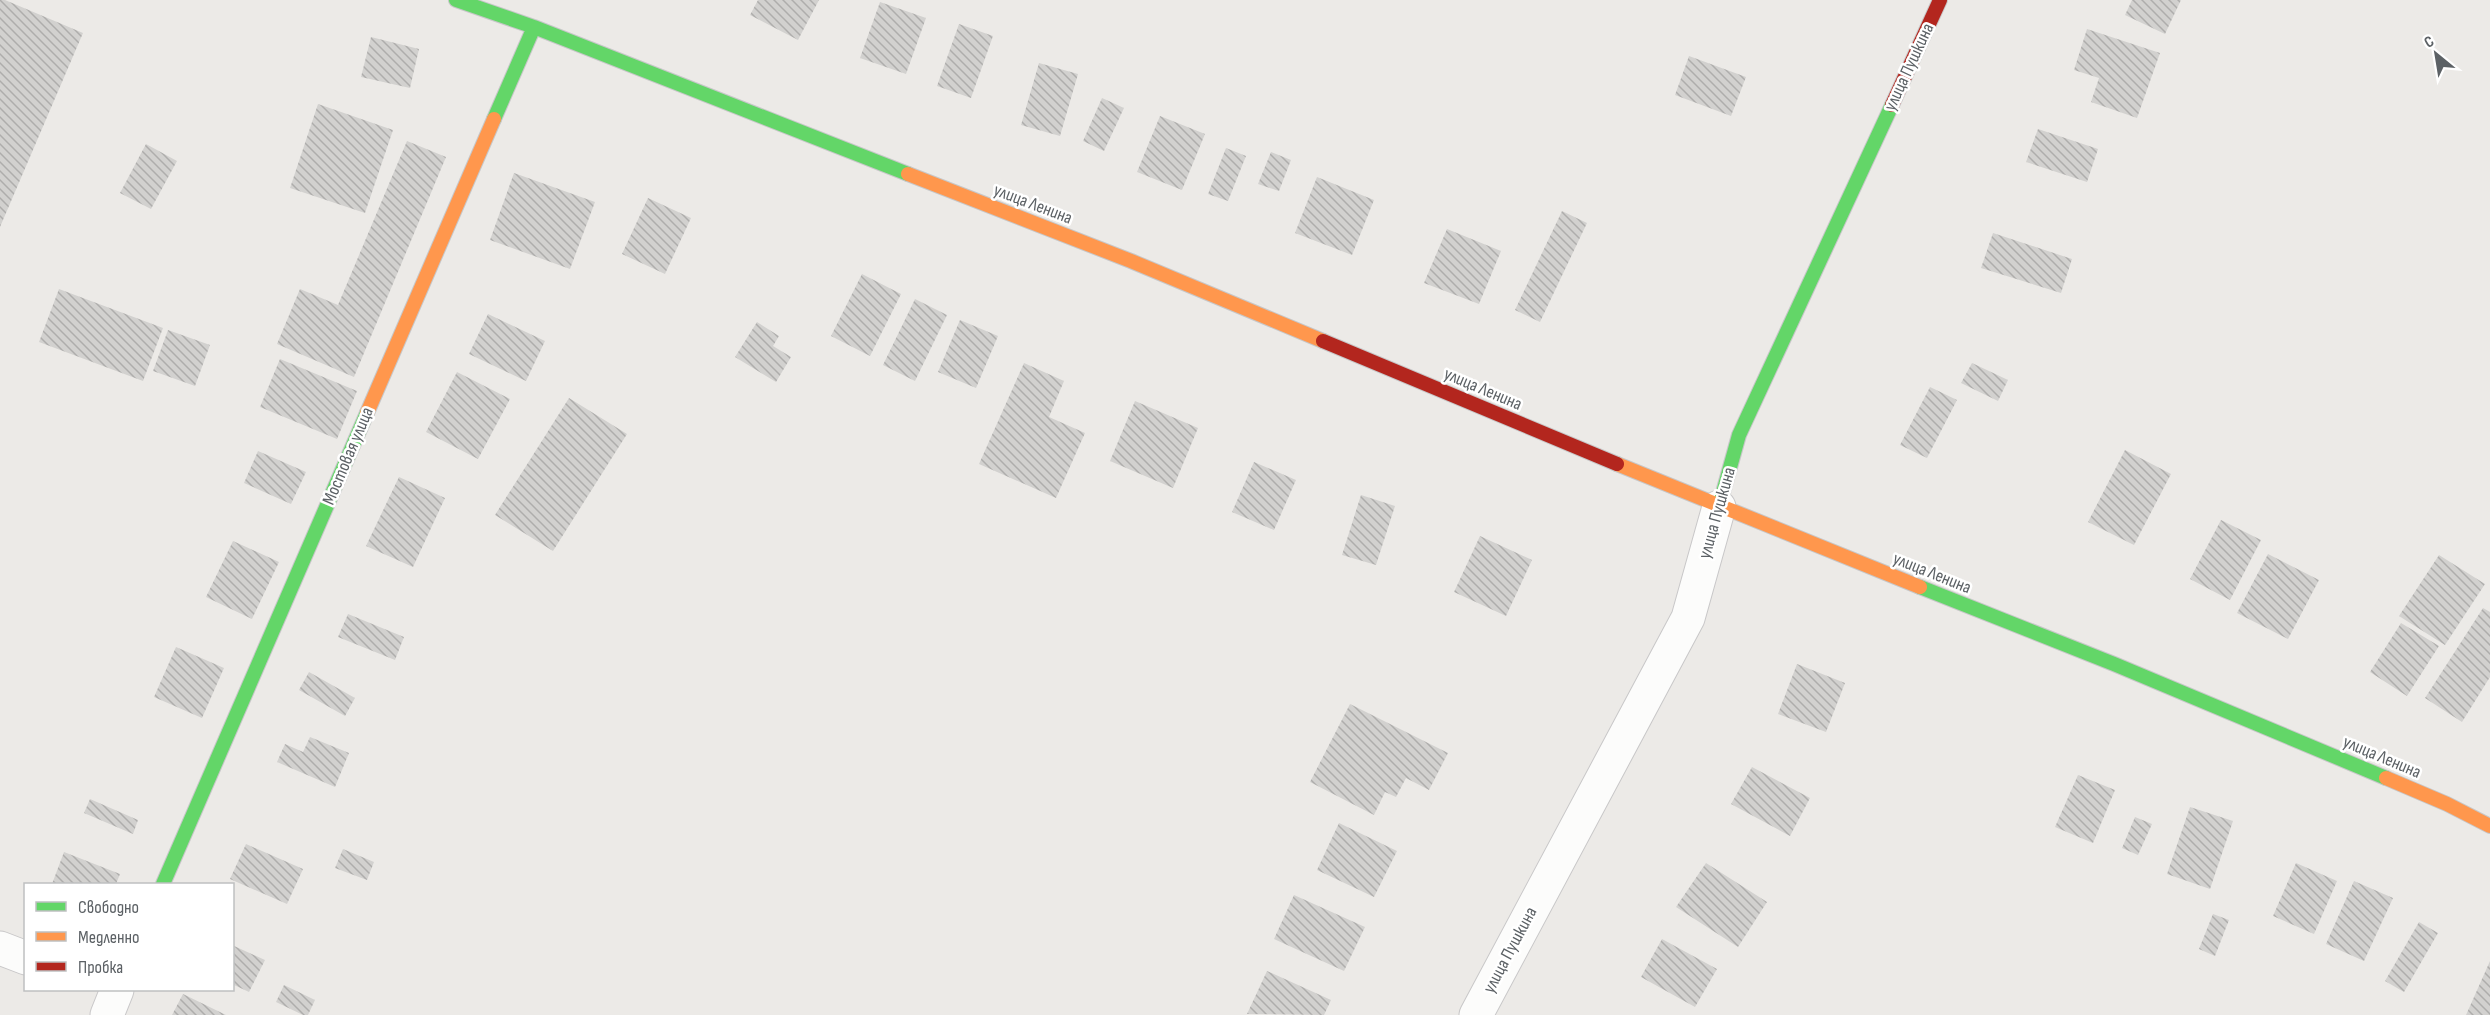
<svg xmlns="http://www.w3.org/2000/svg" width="2490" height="1015" font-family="'Sofia Sans Condensed',sans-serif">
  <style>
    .building { fill: url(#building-back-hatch) }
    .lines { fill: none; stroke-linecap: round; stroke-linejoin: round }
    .street-casing { stroke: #c8c7c8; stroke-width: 35 }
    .fast-casing { stroke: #c7c7c8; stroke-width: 16 }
    .slow-casing { stroke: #c7c7c8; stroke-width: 16 }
    .jam-casing { stroke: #c7c7c8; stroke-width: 16 }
    .street { stroke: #fcfcfb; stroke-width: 33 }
    .fast { stroke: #63d668; stroke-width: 14 }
    .slow { stroke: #ff974d; stroke-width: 14 }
    .jam { stroke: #b3261e; stroke-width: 14 }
    .labels { text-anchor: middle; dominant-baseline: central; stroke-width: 5; stroke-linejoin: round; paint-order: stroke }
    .street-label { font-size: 18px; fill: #5c6165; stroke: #fff }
  </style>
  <defs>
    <pattern id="building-back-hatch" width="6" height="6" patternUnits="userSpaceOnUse" patternTransform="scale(1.5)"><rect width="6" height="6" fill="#d2d1cf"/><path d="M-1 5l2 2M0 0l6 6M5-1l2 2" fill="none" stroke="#aeadac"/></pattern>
  </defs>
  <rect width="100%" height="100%" fill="#eceae7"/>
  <!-- building -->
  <path class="building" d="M0,0H5L83,33L0,227Z
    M758,0H819L798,40L750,15Z
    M2132,0H2181L2165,34L2125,15Z
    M880,2L926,18L906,74L860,58Z
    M959,24L993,36L971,98L937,86Z
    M2087,29L2160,53L2137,118L2091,102L2099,78L2074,70Z
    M371,37L419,49L410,88L361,77Z
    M1689,56L1746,77L1731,116L1675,95Z
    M1039,63L1078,74L1060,136L1021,125Z
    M1102,98L1124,108L1104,151L1083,141Z
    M318,104L393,130L365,213L290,188Z
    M1160,116L1205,134L1182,190L1137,172Z
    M2038,129L2098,149L2087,182L2026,162Z
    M407,141L446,157L354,377L277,344L300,289L338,305Z
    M146,144L177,161L151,209L120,193Z
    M1226,148L1246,156L1228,201L1208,194Z
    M1271,152L1291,160L1279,191L1258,184Z
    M514,173L595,202L570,269L490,240Z
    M1317,177L1374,200L1352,255L1295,233Z
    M648,198L691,218L665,274L622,254Z
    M1562,211L1587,223L1540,322L1515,310Z
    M1447,229L1501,251L1479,304L1424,283Z
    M1993,233L2072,259L2061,293L1981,268Z
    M862,274L901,294L870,356L831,336Z
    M59,289L163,328L143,381L39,342Z
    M915,299L947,315L915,381L883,365Z
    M488,314L545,341L526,381L469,354Z
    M960,320L998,336L976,388L938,372Z
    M757,322L779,336L773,346L791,357L776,382L735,357Z
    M168,330L210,345L195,386L153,371Z
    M280,359L357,391L337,439L260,407Z
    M1024,363L1064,381L1049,417L1085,433L1056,498L979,464Z
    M1972,363L2008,380L1998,401L1961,383Z
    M457,372L510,399L478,459L426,432Z
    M1930,387L1957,400L1927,458L1900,445Z
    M569,398L627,434L553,551L495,515Z
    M1135,401L1198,428L1173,488L1110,461Z
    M2125,450L2171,474L2134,545L2088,522Z
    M258,451L306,472L291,504L244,483Z
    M1254,462L1296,480L1274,530L1232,512Z
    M399,477L445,498L413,567L366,546Z
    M1361,495L1395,506L1376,565L1342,555Z
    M2221,520L2261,540L2230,600L2190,579Z
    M1480,536L1532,560L1506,616L1454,592Z
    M233,541L279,562L252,619L206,597Z
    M2268,554L2319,580L2288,639L2237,613Z
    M2439,555L2485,584L2445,645L2399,616Z
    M2483,608L2490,612V677L2462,722L2425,698Z
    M348,614L404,637L395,660L338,637Z
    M2401,623L2439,646L2407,696L2370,672Z
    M176,647L224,668L202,718L154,697Z
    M1797,664L1845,683L1826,732L1778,714Z
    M309,672L355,698L345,716L299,690Z
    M1350,704L1448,753L1429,790L1406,778L1396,797L1385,792L1374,815L1310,782Z
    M310,737L349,753L335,787L277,762L285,744L303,752Z
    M1752,767L1810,798L1790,836L1731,804Z
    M2078,775L2115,790L2093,843L2055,827Z
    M90,799L138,820L133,834L84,813Z
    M2190,807L2233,821L2210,889L2167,874Z
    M2135,817L2152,824L2138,855L2122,848Z
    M1339,823L1397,851L1374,897L1317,870Z
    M246,844L303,869L287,904L230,879Z
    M343,849L374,862L367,880L335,868Z
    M64,852L120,874L116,884H52Z
    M1706,863L1767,902L1738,947L1676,907Z
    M2296,863L2337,881L2314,934L2273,916Z
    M2354,881L2393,898L2364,961L2326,944Z
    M1294,895L1365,927L1344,971L1274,939Z
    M2213,914L2229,920L2215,956L2199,949Z
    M2419,922L2438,933L2404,992L2385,981Z
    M1662,939L1717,969L1695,1007L1641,977Z
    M232,945L265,960L249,992L232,984Z
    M2490,961V1015H2466Z
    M1267,971L1331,1000L1324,1015L1247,1014Z
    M284,985L315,1000L308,1015H303L276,1002Z
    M183,994L226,1015H172Z"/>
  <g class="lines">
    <defs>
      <path id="street" d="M0,948L26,958
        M107,1015L117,990
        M1476,1015L1688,618L1719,507"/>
      <path id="fast" d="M456,0L534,27L908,174
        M494,119L534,27
        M1719,507L1739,435L1892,105
        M1920,587L2114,664L2386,778
        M163,884L367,413"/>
      <path id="slow" d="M908,174L1131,261L1323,341
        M367,413L494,119
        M1617,464L1920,587
        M2386,778L2447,804L2490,826"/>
      <path id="jam" d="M1892,105L1940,0
        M1323,341L1617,464"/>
    </defs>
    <!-- street casing -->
    <use href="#street" class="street-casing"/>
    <!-- fast casing -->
    <use href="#fast" class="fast-casing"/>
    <!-- slow casing -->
    <use href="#slow" class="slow-casing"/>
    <!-- jam casing -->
    <use href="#jam" class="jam-casing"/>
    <!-- street -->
    <use href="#street" class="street"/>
    <!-- fast -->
    <use href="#fast" class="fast"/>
    <!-- slow -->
    <use href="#slow" class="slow"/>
    <!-- jam -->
    <use href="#jam" class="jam"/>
  </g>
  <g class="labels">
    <!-- street labels -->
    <g class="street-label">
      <text transform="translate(1909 67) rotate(-65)">улица Пушкина</text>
      <text transform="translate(1033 204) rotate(21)">улица Ленина</text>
      <text transform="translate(1483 389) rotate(23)">улица Ленина</text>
      <text transform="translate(348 456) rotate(-67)">Мостовая улица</text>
      <text transform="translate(1717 513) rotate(-74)">улица Пушкина</text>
      <text transform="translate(1932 573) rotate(22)">улица Ленина</text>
      <text transform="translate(2382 757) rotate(23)">улица Ленина</text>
      <text transform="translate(1510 950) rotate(-62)">улица Пушкина</text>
    </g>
  </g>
  <!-- legend -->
  <rect x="24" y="883" width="210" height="108" fill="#ffffff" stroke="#bec0c1" stroke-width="1.5"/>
  <rect x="36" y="902" width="30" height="9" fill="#63d668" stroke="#bec0c1" stroke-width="1.5"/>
  <text x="78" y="913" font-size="18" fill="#5c6165">Свободно</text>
  <rect x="36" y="932" width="30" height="9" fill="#ff974d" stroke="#bec0c1" stroke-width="1.5"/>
  <text x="78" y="943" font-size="18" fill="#5c6165">Медленно</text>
  <rect x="36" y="962" width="30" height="9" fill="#b3261e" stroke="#bec0c1" stroke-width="1.5"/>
  <text x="78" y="973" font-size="18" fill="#5c6165">Пробка</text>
  <!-- north arrow -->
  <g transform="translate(2436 54) rotate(330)" stroke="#ffffff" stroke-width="4.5" paint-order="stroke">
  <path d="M0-4.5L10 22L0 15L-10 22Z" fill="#5c6165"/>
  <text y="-9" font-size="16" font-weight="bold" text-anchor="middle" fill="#5c6165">С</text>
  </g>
</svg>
